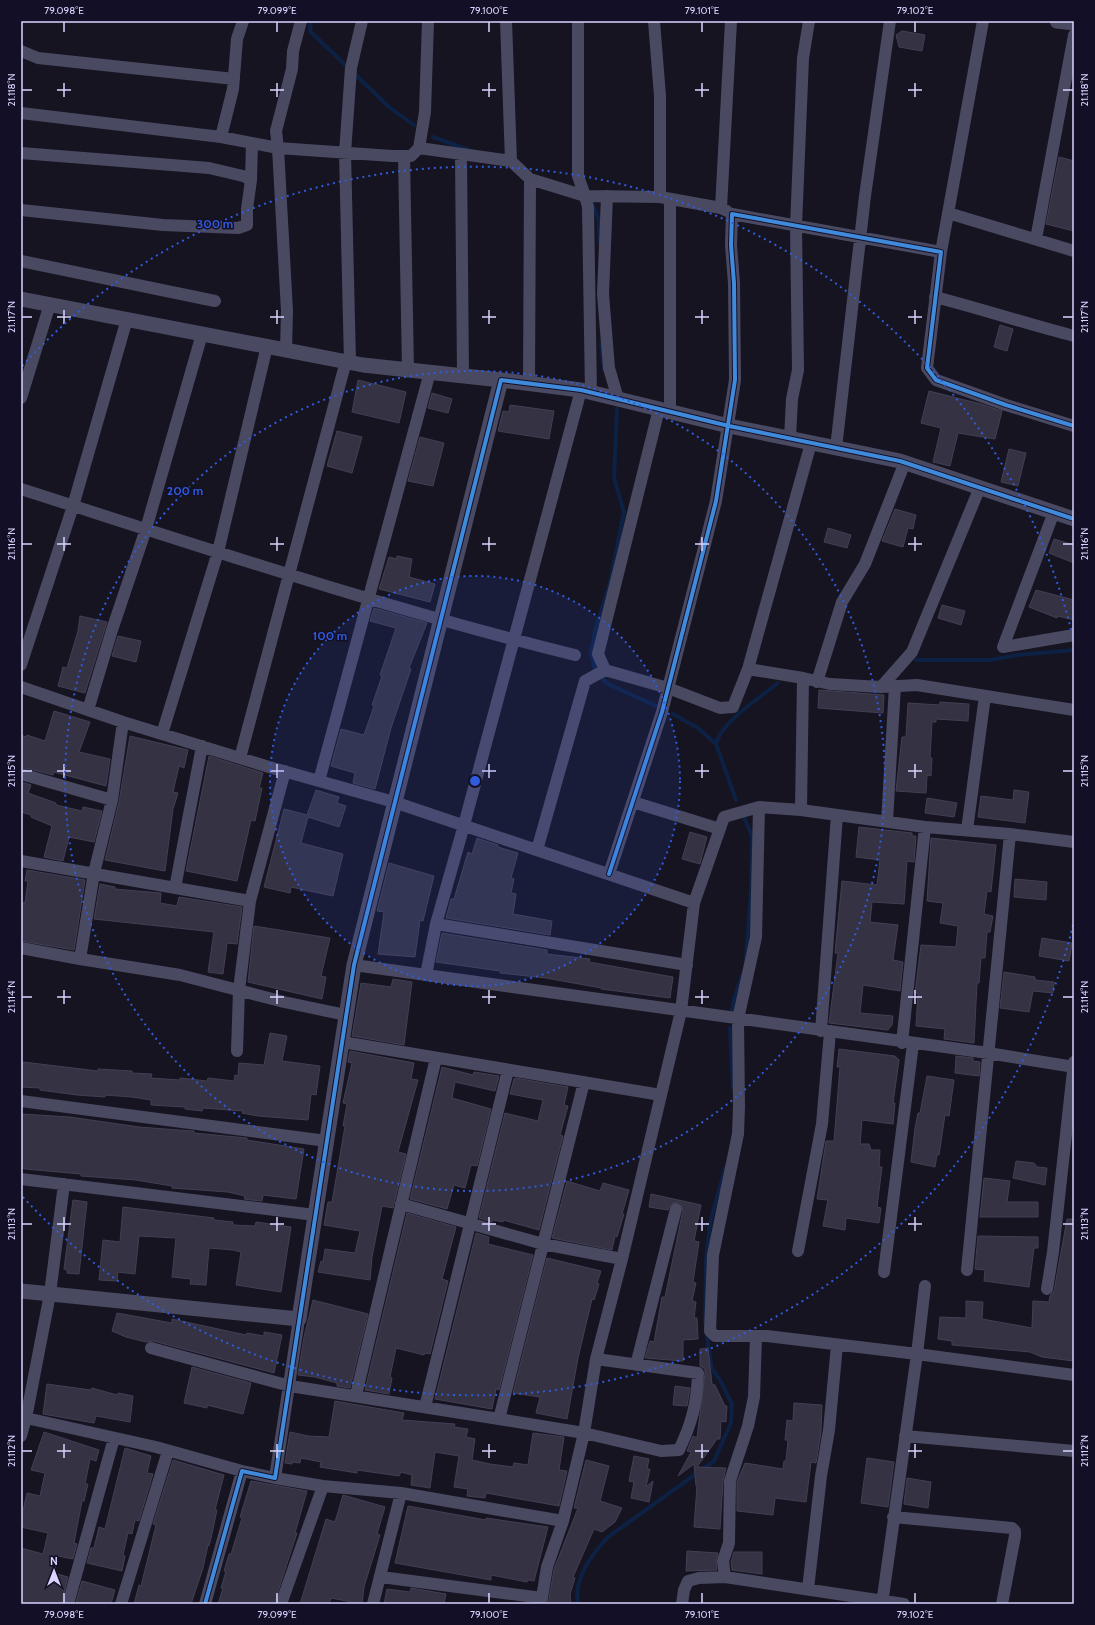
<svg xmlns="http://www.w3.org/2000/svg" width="1095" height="1625" font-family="Cabin,sans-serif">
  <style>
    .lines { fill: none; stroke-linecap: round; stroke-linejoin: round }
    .stream { stroke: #0d2144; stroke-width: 4 }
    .building { fill: #343243; stroke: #433f54 }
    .minor { stroke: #4a4962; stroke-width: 12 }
    .tertiary { stroke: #4a4962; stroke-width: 15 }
    .cycleway-casing { stroke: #130f26; stroke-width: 6 }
    .cycleway { stroke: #408adc; stroke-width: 4 }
    .ticks { fill: none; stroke: #d9d4ff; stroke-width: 1.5 }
    .ring { fill: none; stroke: #305bdc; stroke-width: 2; stroke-dasharray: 2 4 }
    .centre { fill: #305bdc; stroke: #130f26; stroke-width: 2 }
    .ring-label { font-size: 12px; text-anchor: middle; font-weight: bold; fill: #305bdc; stroke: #130f26; stroke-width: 3; stroke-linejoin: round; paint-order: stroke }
    .neatline { fill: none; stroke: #d9d4ff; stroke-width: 1.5 }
    .ticks-label { font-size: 10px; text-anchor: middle; fill: #d9d4ff }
  </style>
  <rect width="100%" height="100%" fill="#161421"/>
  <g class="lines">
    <!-- stream -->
    <path class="stream" d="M311,21L310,31L389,107L414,125
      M433,137L469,150
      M593,205L599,221V241
      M601,344L604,369
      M617,409L614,478L624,512L610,582L595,631L591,652L594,667L606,683L656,706
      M916,660H991L1017,655L1074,650
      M673,714L698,728L716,744
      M736,800L716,744C721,722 760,698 778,683
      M743,815L752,836L751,892L746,957
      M732,1010L734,999L742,976
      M730,1028L733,1088
      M705,1323L706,1261L710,1223L725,1168
      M578,1604C573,1580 592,1554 608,1537L714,1461L731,1423L732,1404L720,1380L712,1369L706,1331"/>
  </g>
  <!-- building -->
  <path class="building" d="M902,31L925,35L922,51L899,47L896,35Z
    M1059,157L1074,161V231L1046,224Z
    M1000,325L1013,329L1007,351L994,347Z
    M358,380L406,392L399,423L352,412Z
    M929,391L981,404L1002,411L995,439L958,433L950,466L933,462L941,428L921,423Z
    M432,393L452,399L448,413L428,408Z
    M510,405L554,411L549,439L498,431L503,411L509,412Z
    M337,431L362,437L352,473L327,466Z
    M420,437L444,443L433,486L408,481Z
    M1009,449L1026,453L1018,486L1001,482Z
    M895,509L916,515L913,529L908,528L903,547L882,541Z
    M828,528L851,535L847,548L824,542Z
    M1054,539L1074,545V563L1049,553Z
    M397,556L412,559L409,577L435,584L430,602L379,589L389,557L397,559Z
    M1036,590L1074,600V620L1058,616L1057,618L1029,607Z
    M942,605L965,611L961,625L938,618Z
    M374,608L427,623L409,668L411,669L391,728L375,789L353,783L355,773L331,766L341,729L364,735L374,706L372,705L382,676L380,675L396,628L370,621Z
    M80,616L107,622L85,693L58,686L63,667L67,668L78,631Z
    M118,636L141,641L136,662L112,656Z
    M819,690L884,695L883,713L818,708Z
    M940,702L969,704L968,721L936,719V722H932L930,758H932L931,776L927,775L926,793L896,791L902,737H906L908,703L940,705Z
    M54,711L90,722L79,752L110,759L106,786L54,772L53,775L21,767V735L26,737L27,735L45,741Z
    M130,736L188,750L184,768L179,766L173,792L178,793L173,809L165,871L105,860L119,802Z
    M209,756L263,773L259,788H262L255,821L251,820L237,881L186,871Z
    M21,782L31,785L28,793L56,803V805L82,811L83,807L102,811L94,842L69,837L63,861L44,857L52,826L31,817V815L21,812Z
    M316,790L339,797L337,803L346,806L339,827L308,817L301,843L343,854L333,896L291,887L290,893L264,887L284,809L307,815Z
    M1014,790L1029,792L1025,823L978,817L981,796L1013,800Z
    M927,798L957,803L954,817L925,813Z
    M859,827L912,833V836H916L914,862L907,861L904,904L872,902L870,922L898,925L893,960L903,962L900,991L863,985L860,1013L893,1016L892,1025L888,1030L829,1023L838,953H835L842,881L877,885L880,860L856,857Z
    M690,832L707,837L700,864L682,859Z
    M477,838L498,845V847L518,853L511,878L514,879L511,893L516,894L513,914L552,921L550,935L446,918L451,899H454L468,852L472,854Z
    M931,838L996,845L991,892L987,891L984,914L993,916L990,932H987L985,958H981L979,983H977L974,1043L944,1039L945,1029L916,1026L918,993H915L921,945L956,947L958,926L940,923L943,903L927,901Z
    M389,863L434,876L423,921L420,920L415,957L378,954L384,912L377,911Z
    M27,870L85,880L74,950L21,941V902L25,903L28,881H25Z
    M1015,879L1047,882L1046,900L1014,897Z
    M100,884L115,887V889L161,893L160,903L177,906L179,897L242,907L237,944L227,943L223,974L208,972L214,932L94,919Z
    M254,926L330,938L321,976L326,977L322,999L248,982Z
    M442,933L547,950V954L590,959L589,962L673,977L670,998L601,989V988L546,978L500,973V971L436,962Z
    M1042,938L1072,943L1069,961L1039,956Z
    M1004,972L1035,977V980L1054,982L1053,993L1033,991L1029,1012L1000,1008Z
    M393,979L412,982L404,1045L352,1036L361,983L391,987Z
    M270,1033L287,1036L282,1061L320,1066L316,1095L311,1094L308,1120L258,1116L242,1113L243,1111L203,1108L202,1111L185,1109V1107L151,1105V1100L132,1097L105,1095V1097L77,1095L40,1090V1088L21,1087V1063L23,1062L98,1071V1069L132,1071V1073L152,1074L151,1078L180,1080V1078L207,1081L208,1078L234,1081L235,1075L238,1076L239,1063L264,1065Z
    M839,1049L895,1056L899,1060L893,1103H895L893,1124L862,1120L860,1144H869L871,1150H880L879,1167H882L877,1207L881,1208L879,1223L846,1218L845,1230L823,1226L828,1200L817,1199L826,1141H834L840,1067H837Z
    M350,1051L414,1063L411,1079L418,1080L398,1152L406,1154L393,1208L382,1206L372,1257L370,1280L318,1272L321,1261L323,1262L325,1249L355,1253L360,1231L324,1225L328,1202H332L345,1126H343L347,1104L343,1103L352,1063L348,1062Z
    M956,1056L973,1058V1061L980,1062L979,1076L955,1073Z
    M442,1067L473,1075L474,1072L499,1076L495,1091L455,1082L452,1098L491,1109L477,1166L471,1165L465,1188L454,1185L447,1209L410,1199Z
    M927,1076L954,1080L949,1116L945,1115L939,1155H937L935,1167L911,1162L915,1128L918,1113H920Z
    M515,1078L568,1087L564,1105L568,1106L560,1135L563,1136L539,1230L503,1220V1222L493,1220L492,1222L479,1218L505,1113L538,1121L543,1100L510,1094L514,1079Z
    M21,1114L70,1117L139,1127L192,1131H194V1133L247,1138V1140L304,1149L296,1199L263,1195L262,1201L251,1200L244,1199L245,1196L228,1192L172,1188V1186L136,1180L81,1176V1174L25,1169L21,1167Z
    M1016,1161L1034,1163L1037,1167L1047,1168L1045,1185L1013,1178Z
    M984,1178L1010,1181L1007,1202H1038V1217H980Z
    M567,1181L600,1191L603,1183L629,1190L622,1214H624L617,1237L615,1236L612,1250L552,1238Z
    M651,1194L701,1205L694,1241L699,1242L693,1282L696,1283L692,1301L696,1302L694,1318H697L698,1339L683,1340V1361L645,1358L650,1341L654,1342L662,1297H665L683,1210L681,1204L677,1202L671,1204L668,1210L649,1207Z
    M73,1200L87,1202L79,1274L67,1273V1270L64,1269Z
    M123,1207L214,1218V1220L233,1222V1225L255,1226L256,1222L291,1227L281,1292L236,1285L241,1252L233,1250L209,1248L206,1285L190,1284L191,1279L172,1277L176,1238L139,1236L135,1274L118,1272L117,1281L99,1280L103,1240L120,1242Z
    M407,1213L456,1227L442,1279L448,1281L430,1354L425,1353L424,1355L396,1348L390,1377L392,1378L389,1394L365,1390Z
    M1067,1219H1074V1361L1042,1357L1030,1352L952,1345V1341L938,1339L940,1317L966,1318V1301L983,1302L982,1319L1032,1328L1033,1301L1049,1302L1050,1296L1054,1291Z
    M476,1233L489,1237L488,1244L533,1255L499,1390L496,1389L492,1409L435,1399Z
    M978,1236L1038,1237V1248H1034L1029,1287L984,1281L985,1270L975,1269Z
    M547,1258L601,1271L597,1283L599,1284L594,1300L592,1299L578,1358L567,1419L536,1413L540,1397L513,1393Z
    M313,1300L368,1314L350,1388L337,1386V1383L315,1377L298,1375L304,1337Z
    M117,1313L172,1323V1319L246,1335L247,1333L264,1336V1332L282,1335L274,1373L153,1341L146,1342L126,1337L112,1331Z
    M708,1348L712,1384L715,1385L725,1406H727L726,1422L721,1421L720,1439H717L697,1467L726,1468L723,1481L720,1529L694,1527L697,1486H696L694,1464L678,1476L691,1452L687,1451L693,1436L697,1438L705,1373V1369L700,1366V1349Z
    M192,1367L251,1383L243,1414L207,1405V1408L184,1403Z
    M47,1384L91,1390L92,1388L117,1395L118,1393L133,1396L130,1422L96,1416L94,1423L43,1414Z
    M675,1386L690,1388L687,1406L673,1405Z
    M335,1401L404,1413L402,1420L455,1424L454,1427L468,1429L466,1437L475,1439L472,1460L490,1464L513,1467L514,1463L528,1465L533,1433L564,1437L559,1470L567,1471L559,1506L486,1493L485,1498L467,1496L468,1489L454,1487L459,1456L435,1452L430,1488L411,1485L412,1475L401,1472L399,1476L357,1470V1473L320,1467L321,1462L301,1458L300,1463L292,1462V1464L285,1463L290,1432L308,1436L329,1437Z
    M794,1403L822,1405L821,1432L816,1463L811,1462L806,1502L775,1498L773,1515L737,1511V1482L745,1463L783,1469L784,1461H786L788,1440H785L787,1420L793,1421Z
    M44,1432L99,1450L96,1461L90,1459L85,1484H88L84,1501H82L74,1543L77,1544L73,1559L58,1556L54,1573L68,1577L61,1604H21V1548L43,1554L48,1533L21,1527V1511H23L27,1493L40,1496L45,1473L31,1470Z
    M125,1448L151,1456L147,1473L153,1474L139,1521L135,1520L132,1534L128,1533L123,1555L125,1556L122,1571L87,1563L91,1548H94L99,1527L105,1529Z
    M634,1456L649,1459L647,1469H650L646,1487L653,1481L649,1502L631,1498L634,1482L629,1481Z
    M867,1458L894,1462L888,1507L861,1503Z
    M173,1460L224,1475L215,1510H217L212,1534L209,1546L208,1545L203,1568L191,1604H134L139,1585L141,1586L156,1525L153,1524Z
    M586,1460L609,1466L600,1501L622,1508L615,1522L602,1532L594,1529L573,1577L575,1578L570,1594L571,1604H546L549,1599L554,1569L578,1508H574Z
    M907,1478L931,1482L928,1508L904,1504Z
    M251,1481L307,1491L295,1533H297L274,1604H218L223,1588H221L226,1571H224L229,1554H231L242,1518L240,1517Z
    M343,1495L385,1507L377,1534L380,1535L364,1587L362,1604L331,1598L329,1604H300L326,1519L335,1522Z
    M408,1506L486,1520V1518L548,1527L534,1581L528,1580L527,1582L491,1575V1580L395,1563Z
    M687,1551L718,1553L716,1562L717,1570L686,1571Z
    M734,1552H762V1574L732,1570L731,1562Z
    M82,1581L115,1590L111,1604H85L76,1602Z
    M411,1588L446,1594L444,1604H384L387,1589L410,1592Z"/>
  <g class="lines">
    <!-- minor -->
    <path class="minor" d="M243,21L237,39L233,89L221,137L278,148L276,131L292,69L293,51L301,21
      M506,21L511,161
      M578,21V176L585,196L660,197
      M654,21L660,96V197L721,208
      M21,51L38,58L234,79
      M21,113L221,137
      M419,148L511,161L530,179L585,196L588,207L591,393
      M21,153L209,168L243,176L251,180L252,143
      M461,154L463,376
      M404,156L408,370
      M607,196L603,294L609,368L618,399
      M670,199V412
      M21,210L163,225L238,228L247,225V209L251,180
      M727,211L721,208L731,21
      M948,213L1074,251
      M1036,239L1074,35
      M941,252L983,21
      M21,261L215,301
      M935,297C982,309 1027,324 1074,336
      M286,350L287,311L278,148L392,156H411L419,148L425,112L428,21
      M350,362L345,153L351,68L362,21
      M529,384L530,179
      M21,398L50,304
      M659,409L598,654L605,670L668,688L720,708L733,707L748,669
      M790,438L792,399L798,370L796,226L803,58L809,21
      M836,448L865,196L890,21
      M21,489C205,548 387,609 575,655
      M1003,647L1054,512
      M1003,647L1074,635
      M21,665L73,506L127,319
      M803,678L748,669L811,443
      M817,682L842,602L865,564L905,462
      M21,687L123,722L269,767L394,802L694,903L724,817L759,807L801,810L925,827L1010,834L1074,842
      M881,687L912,652L980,487
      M88,710L112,630L146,529L202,334
      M162,734L218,552L267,346
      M240,758L346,361
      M21,774L112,800
      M319,781L430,372
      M633,802L720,829
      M759,807L756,937L738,1019L739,1107L738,1134L713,1255L710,1331L715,1336H767L917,1354L882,1604
      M801,810L803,678L830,684L881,687L917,685L1074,710
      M887,821L895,686
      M967,830L985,696
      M537,850L585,681L605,670
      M21,861L250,901L285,771
      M609,874L662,712L716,501L735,380L734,283L731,245L732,214L941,252L927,368L936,380L1006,405L1074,426
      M175,888L202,746
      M436,924L687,965
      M21,948L80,959L94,873L112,800L123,722
      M80,959L180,975L284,1002L346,1015
      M354,965L988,1053L1074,1067
      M426,975L436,924L464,825L581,390
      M821,1031L837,815
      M342,1042L661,1095
      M902,1043L925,827
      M237,1051L239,990L250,901
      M584,1082L499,1419L584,1433L661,1451L679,1450C692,1423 697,1403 698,1373L596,1359
      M21,1101L327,1141
      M21,1179L315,1215
      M64,1184L50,1294L26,1418L156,1447L242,1471
      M401,1204L543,1244L622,1259
      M798,1251L822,1124L830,1032
      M967,1270L1010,834
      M884,1272L913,1044
      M925,1286L917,1354L1074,1375
      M1047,1289L1053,1252L1074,1062
      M756,1336L754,1397L748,1426L730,1481L729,1543L723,1561L725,1577L904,1604
      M151,1348L290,1386L499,1419
      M636,1365L676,1209
      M356,1395L436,1058
      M425,1407L508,1070
      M21,1436L26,1418
      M905,1436L1074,1451
      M275,1478L323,1486L401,1493L563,1521L584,1433L596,1359L622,1259L681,1011L694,903
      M893,1517L1012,1528L1015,1531V1536L1002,1604
      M381,1577L542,1598L547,1567L563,1521
      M808,1589L821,1476L829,1430L837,1345
      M68,1604L114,1438
      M121,1604L168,1451
      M205,1604L242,1471L275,1478L299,1319
      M281,1604L323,1486
      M373,1604L401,1493
      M682,1604L684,1590L688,1581L699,1578L725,1577"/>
    <!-- tertiary -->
    <path class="tertiary" d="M1057,21L1074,23
      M21,299L363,365L501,380
      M21,1291L299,1319L354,965L501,380L581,390L729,426L900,461L1074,519"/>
    <defs>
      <path id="cycleway" d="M609,874L662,712L716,501L735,380L734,283L731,245L732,214L941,252L927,368L936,380L1006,405L1074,426
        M205,1604L242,1471L275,1478L354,965L501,380L581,390L729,426L900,461L1074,519"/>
    </defs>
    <!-- cycleway casing -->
    <use href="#cycleway" class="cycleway-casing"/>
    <!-- cycleway -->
    <use href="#cycleway" class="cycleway"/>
  </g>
  <!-- ticks -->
  <path class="ticks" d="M64,22V32M277,22V32M489,22V32M702,22V32M915,22V32M64,83V97M277,83V97M489,83V97M702,83V97M915,83V97M22,90H32M57,90H71M270,90H284M482,90H496M695,90H709M908,90H922M1063,90H1073M64,310V324M277,310V324M489,310V324M702,310V324M915,310V324M22,317H32M57,317H71M270,317H284M482,317H496M695,317H709M908,317H922M1063,317H1073M64,537V551M277,537V551M489,537V551M702,537V551M915,537V551M22,544H32M57,544H71M270,544H284M482,544H496M695,544H709M908,544H922M1063,544H1073M64,764V778M277,764V778M489,764V778M702,764V778M915,764V778M22,771H32M57,771H71M270,771H284M482,771H496M695,771H709M908,771H922M1063,771H1073M64,990V1004M277,990V1004M489,990V1004M702,990V1004M915,990V1004M22,997H32M57,997H71M270,997H284M482,997H496M695,997H709M908,997H922M1063,997H1073M64,1217V1231M277,1217V1231M489,1217V1231M702,1217V1231M915,1217V1231M22,1224H32M57,1224H71M270,1224H284M482,1224H496M695,1224H709M908,1224H922M1063,1224H1073M64,1444V1458M277,1444V1458M489,1444V1458M702,1444V1458M915,1444V1458M22,1451H32M57,1451H71M270,1451H284M482,1451H496M695,1451H709M908,1451H922M1063,1451H1073M64,1593V1603M277,1593V1603M489,1593V1603M702,1593V1603M915,1593V1603"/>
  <!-- distance rings -->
  <circle cx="475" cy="781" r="205" fill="#305bdc" fill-opacity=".12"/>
  <g class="ring">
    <circle cx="475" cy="781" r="205"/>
    <circle cx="475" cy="781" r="410"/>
    <path d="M1073 925A615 615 0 0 1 22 1196M22 366A615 615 0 0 1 1073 637"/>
  </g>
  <circle cx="475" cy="781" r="6" class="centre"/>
  <g class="ring-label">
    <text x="215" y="228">300 m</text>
    <text x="185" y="495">200 m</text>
    <text x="330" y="640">100 m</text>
  </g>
  <!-- border -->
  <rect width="1095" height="1625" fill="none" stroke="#130f26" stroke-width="44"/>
  <!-- north arrow -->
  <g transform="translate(54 1571)" stroke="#130f26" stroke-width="3" paint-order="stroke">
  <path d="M0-3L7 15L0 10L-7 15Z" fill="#d9d4ff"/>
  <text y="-6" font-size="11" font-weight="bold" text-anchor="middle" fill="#d9d4ff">N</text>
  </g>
  <rect x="22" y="22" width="1051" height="1581" class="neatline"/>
  <g class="ticks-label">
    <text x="64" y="14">79.098°E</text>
    <text x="277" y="14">79.099°E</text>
    <text x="489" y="14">79.100°E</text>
    <text x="702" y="14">79.101°E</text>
    <text x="915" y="14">79.102°E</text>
    <text transform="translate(11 90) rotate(-90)" y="4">21.118°N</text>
    <text transform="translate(1084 90) rotate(-90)" y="4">21.118°N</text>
    <text transform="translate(11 317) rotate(-90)" y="4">21.117°N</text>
    <text transform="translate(1084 317) rotate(-90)" y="4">21.117°N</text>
    <text transform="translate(11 544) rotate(-90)" y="4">21.116°N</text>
    <text transform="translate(1084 544) rotate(-90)" y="4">21.116°N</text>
    <text transform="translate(11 771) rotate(-90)" y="4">21.115°N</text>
    <text transform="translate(1084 771) rotate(-90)" y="4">21.115°N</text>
    <text transform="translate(11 997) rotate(-90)" y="4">21.114°N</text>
    <text transform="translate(1084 997) rotate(-90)" y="4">21.114°N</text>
    <text transform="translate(11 1224) rotate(-90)" y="4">21.113°N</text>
    <text transform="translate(1084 1224) rotate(-90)" y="4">21.113°N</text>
    <text transform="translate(11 1451) rotate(-90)" y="4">21.112°N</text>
    <text transform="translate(1084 1451) rotate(-90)" y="4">21.112°N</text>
    <text x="64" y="1618">79.098°E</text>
    <text x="277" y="1618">79.099°E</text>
    <text x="489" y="1618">79.100°E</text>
    <text x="702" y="1618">79.101°E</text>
    <text x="915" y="1618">79.102°E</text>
  </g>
</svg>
